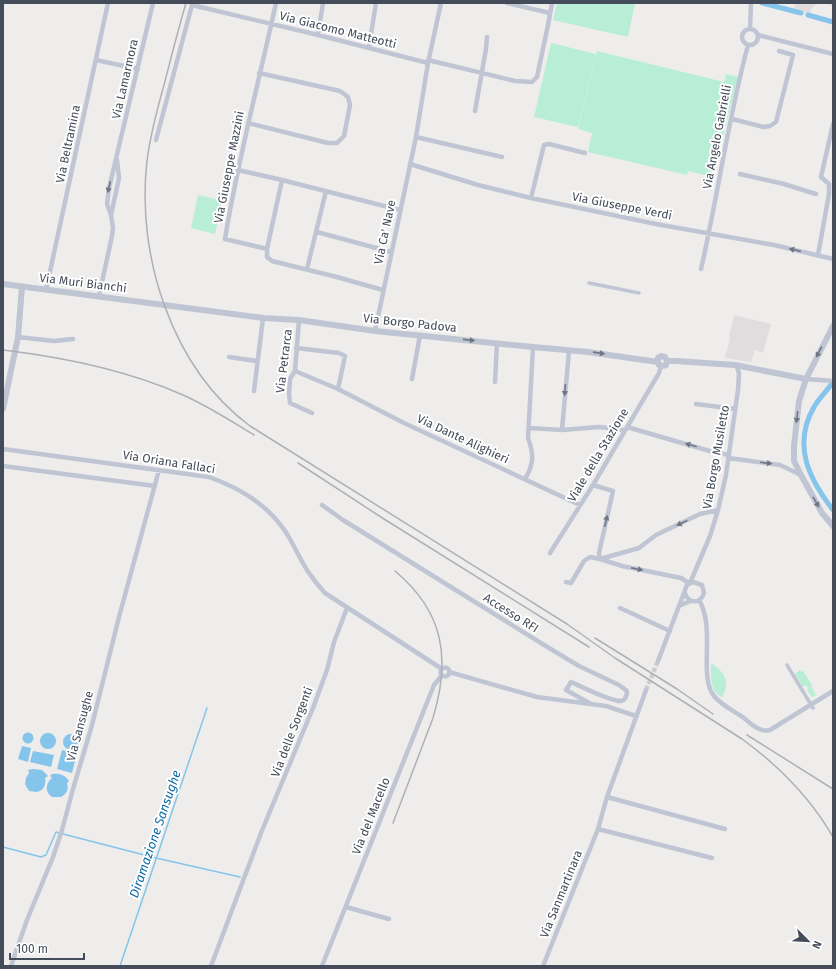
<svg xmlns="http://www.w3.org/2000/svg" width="836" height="969" font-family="'Fira Sans',sans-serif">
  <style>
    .education { fill: #e0ddde }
    .green { fill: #b9eed6 }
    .water { fill: #85c5eb }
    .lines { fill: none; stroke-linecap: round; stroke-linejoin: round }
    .stream { stroke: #85c5eb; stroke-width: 1.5 }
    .canal { stroke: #85c5eb; stroke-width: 5 }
    .minor-tunnel { stroke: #cdcccf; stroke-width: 4.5; stroke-dasharray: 4.5 2; stroke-linecap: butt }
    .pedestrian { stroke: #bfc5d2; stroke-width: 3.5 }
    .minor { stroke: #bfc5d2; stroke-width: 4.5 }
    .tertiary { stroke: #bfc5d2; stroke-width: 6 }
    .rail { stroke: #aeb0b6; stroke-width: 1.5 }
    .oneway { fill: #6f7683 }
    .labels { text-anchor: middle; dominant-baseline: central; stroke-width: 4; stroke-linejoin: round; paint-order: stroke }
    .street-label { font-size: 12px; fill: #444c59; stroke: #fff }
    .water-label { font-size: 13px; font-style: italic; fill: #0c6ba4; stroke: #fff }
  </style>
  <rect width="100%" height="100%" fill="#efecec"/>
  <!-- education -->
  <path class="education" d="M795,3H833V6L828,4H817L812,8L809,14L794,10Z
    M734,315L771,324L763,353L755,350L751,362L725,358L730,338L729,337Z"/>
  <!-- green -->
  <path class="green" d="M557,3H635L628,37L553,20Z
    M551,43L596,54L578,127L534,117Z
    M597,51L724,82L726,74L738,77L713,177L688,171L687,175L588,152L592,133L578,129Z
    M198,195L223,201L215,234L191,228Z
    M711,663C724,671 731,683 722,697C709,692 711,674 711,663Z
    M800,670L801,672L803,671L812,685L811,686L816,695L812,697L807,690L808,688L806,685L803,687L795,674Z"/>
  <!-- water -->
  <path class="water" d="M22.5 738a5.5 5.5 0 1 1 11 0a5.5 5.5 0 1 1-11 0Z
    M40 741a8 8 0 1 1 16 0a8 8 0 1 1-16 0Z
    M63 742a8 8 0 1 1 16 0a8 8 0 1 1-16 0Z
    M22,746L31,748L28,762L18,759Z
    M62,750L77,753L72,773L57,769Z
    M33,751L54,755L51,767L30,762Z
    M33,769L42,770L48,776L45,778C46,785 44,790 37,792L29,791L25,784L26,778L29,773L28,770Z
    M52,774C60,773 65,775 69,781L67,783C69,789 67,794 61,797H52C45,792 45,784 52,778L50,776Z"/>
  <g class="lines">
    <!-- stream -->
    <path class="stream" d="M63,834L156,858L240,877
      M3,847L41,857L46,855L56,832L59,833
      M120,966L207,708"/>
    <!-- canal -->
    <path class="canal" d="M762,3L801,13
      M808,15L833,22
      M833,382C827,391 819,398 814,407C792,445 809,479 833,510"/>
    <!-- minor-tunnel -->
    <path class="minor-tunnel" d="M646,690L658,661"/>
    <!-- pedestrian -->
    <path class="pedestrian" d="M589,283L639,293
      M787,665L813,708"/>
    <!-- minor -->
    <path class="minor" d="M276,3C259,81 238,159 225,239L267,249V257L272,261L333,276L383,290
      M507,3L550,13
      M742 37a8 8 0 1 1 16 0a8 8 0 1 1-16 0Z
      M750,29L751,3
      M318,35L323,3
      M758,35L833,54
      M369,47L376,3
      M96,60L138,69
      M428,60L515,81L532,82L537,77L548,25L552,3
      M475,111L486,49L487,37
      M732,119L764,127L770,126L776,122L793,55L779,51
      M248,123L328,143H337L344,136L350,105L348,97L340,91L259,73
      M416,137L502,157
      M156,140L192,5L318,35L428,63
      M410,164L478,185L531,198L656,224L774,245L833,259
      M238,170L282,180L400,210
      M740,174L784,184L816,194
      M531,198L544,145L549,144L585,153
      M111,215L107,204L109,188L153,3
      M317,232L391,252
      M267,249L282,180
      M818,255L829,194V184L821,177L833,124
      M307,269L326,191
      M701,269C718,195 728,119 748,45
      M46,290L108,3
      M99,296L112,236L113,228L111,215L119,178L117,160
      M299,320L295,371L290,379L289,394L290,403L312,413
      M375,331L416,137L428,63L441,3
      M18,337L54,341L73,339
      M296,348L339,353L345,356L338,389
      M569,351L562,430L599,427L625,430
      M229,357L257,361
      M295,371L338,389L404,423L580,505
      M412,379L420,335
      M806,379L833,381
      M495,382L497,343
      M254,391L263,318
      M696,404L735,409
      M627,427L713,452L729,455
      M529,428L562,430
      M3,449L209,477C243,489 272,507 290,539C302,561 307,574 325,593L442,669
      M728,458L780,465L801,475
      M3,466L155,486
      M525,479C534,464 534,454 528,438L533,347
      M593,485L613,491L599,553L600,559
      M322,505L343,520L549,648L579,666L619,685L627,691C627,695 626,700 621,701C612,702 580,686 571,682L566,690L591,704
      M550,553L593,485L659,373L661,366
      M600,559L639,548L656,535L700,514L718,510
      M566,582L571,583L584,561L590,557L600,559L622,566L681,578L689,583
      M690,583L710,536L718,510L726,475L738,390L739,373L737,367
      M685,593C688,604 701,604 704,593L702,585L693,582L687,585L679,606L690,601
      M699,600C716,628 698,676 714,696C721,705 734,711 744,718C751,724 760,733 770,730L833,691
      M620,608L670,631
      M658,661L679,606
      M440.5 672a4.5 4.5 0 1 1 9 0a4.5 4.5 0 1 1-9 0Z
      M449,672L537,697L606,706L636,716
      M607,797L725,829
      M598,829L712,858
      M346,907L389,919
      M11,966L27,920L53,857L62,830L73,789L92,725L119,617L159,470
      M211,966L261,833L313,708L327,670L334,642L347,608
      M322,966L434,685L442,675
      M543,966L598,829L607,797L646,690"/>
    <!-- tertiary -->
    <path class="tertiary" d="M3,284L263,318L299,320L375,331L533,347L588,352L658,362
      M833,326L806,379L799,401L794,446V461L801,475L822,513L833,526
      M658,362L659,365L662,366L666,365L667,361H676L735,365L806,379
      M658,362V358L661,356L665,357L667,361
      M3,409L18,337L22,287"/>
    <!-- rail -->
    <path class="rail" d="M186,3C178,30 171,58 164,85C157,110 150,135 147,161C136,256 172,368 250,426L567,624L615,658L742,739C779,766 810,797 833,837
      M3,350C62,357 129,371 183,395C208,406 231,421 254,435
      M298,463L384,519L589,647
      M595,638L677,689L713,714
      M747,735L833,789
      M393,823L433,718C451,658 444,612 395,571"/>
  </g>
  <!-- one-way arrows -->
  <defs><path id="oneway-solid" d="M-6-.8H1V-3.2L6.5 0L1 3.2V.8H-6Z"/></defs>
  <g class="oneway">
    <use href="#oneway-solid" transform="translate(109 187) rotate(103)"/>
    <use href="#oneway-solid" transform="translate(795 250) rotate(-167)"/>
    <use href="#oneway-solid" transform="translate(469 340) rotate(6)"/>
    <use href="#oneway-solid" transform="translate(819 352) rotate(118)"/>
    <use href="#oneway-solid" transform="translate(599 353) rotate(8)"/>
    <use href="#oneway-solid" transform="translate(565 390) rotate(94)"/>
    <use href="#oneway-solid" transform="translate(797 417) rotate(97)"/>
    <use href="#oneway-solid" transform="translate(691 445) rotate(-164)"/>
    <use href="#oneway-solid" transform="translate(766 463) rotate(7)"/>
    <use href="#oneway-solid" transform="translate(816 502) rotate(60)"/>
    <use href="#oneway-solid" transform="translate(606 521) rotate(-77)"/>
    <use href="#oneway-solid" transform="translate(682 523) rotate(154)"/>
    <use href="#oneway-solid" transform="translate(637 569) rotate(11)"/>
  </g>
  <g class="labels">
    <!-- street labels -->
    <g class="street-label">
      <text transform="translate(338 30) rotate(14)">Via Giacomo Matteotti</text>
      <text transform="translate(125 79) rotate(-77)">Via Lamarmora</text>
      <text transform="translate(717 137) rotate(-79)">Via Angelo Gabrielli</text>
      <text transform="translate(68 144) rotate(-78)">Via Beltramina</text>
      <text transform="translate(229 167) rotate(-79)">Via Giuseppe Mazzini</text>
      <text transform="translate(622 206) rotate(11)">Via Giuseppe Verdi</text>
      <text transform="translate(385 232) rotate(-78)">Via Ca' Nave</text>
      <text transform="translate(83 283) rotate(7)">Via Muri Bianchi</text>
      <text transform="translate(410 323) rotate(6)">Via Borgo Padova</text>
      <text transform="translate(284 361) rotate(-83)">Via Petrarca</text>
      <text transform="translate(463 439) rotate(25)">Via Dante Alighieri</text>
      <text transform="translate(598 455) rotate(-59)">Viale della Stazione</text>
      <text transform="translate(716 457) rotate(-80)">Via Borgo Musiletto</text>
      <text transform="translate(169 462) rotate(9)">Via Oriana Fallaci</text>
      <text transform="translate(511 613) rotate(32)">Accesso RFI</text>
      <text transform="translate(80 726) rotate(-75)">Via Sansughe</text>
      <text transform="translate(292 732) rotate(-69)">Via delle Sorgenti</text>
      <text transform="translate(371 816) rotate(-68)">Via del Macello</text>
      <text transform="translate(561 894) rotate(-68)">Via Sanmartinara</text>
    </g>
    <!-- water labels -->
    <g class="water-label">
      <text transform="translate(155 834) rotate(-71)">Diramazione Sansughe</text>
    </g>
  </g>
  <!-- border -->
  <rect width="836" height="969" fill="none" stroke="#444c59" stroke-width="8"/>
  <!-- north arrow -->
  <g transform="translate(808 941) rotate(114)" stroke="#ffffff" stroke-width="3" paint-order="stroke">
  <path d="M0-3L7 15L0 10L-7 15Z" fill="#444c59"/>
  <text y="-6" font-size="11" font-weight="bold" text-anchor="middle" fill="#444c59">N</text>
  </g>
  <!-- scale -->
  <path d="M10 953v6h74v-6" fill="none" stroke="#444c59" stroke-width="2"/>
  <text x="16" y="953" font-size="12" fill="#444c59" stroke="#ffffff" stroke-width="3" paint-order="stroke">100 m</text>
</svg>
